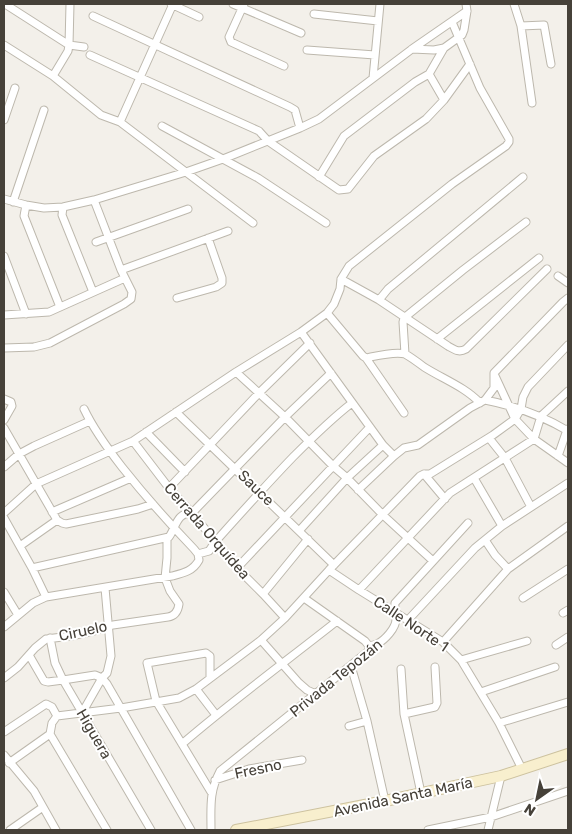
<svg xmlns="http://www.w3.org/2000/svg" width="572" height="834" font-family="Rubik,sans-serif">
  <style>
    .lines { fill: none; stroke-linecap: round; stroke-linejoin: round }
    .street-casing { stroke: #bdb8ad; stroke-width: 9 }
    .secondary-casing { stroke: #cdc29f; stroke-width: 12 }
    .street { stroke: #fff; stroke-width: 7 }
    .secondary { stroke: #f8efce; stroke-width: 10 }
    .labels { text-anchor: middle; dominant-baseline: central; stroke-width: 4; stroke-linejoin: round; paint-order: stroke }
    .street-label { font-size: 15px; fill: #464139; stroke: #fff }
  </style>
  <rect width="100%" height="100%" fill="#f3f0ea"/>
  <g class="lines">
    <defs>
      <path id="street" d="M5,4L69,45L84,47
        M171,4L199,17
        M233,4L301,33
        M244,4L229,37L231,42L284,66
        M514,4L521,26L532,103
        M314,14L378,21
        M93,16L290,107L295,110L300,128
        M521,26L544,25L551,64
        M4,45L53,76L101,115L120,122L253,223
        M412,49L434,50L444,48L462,35L464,30L467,11L466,4
        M307,50L375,55
        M90,55L259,131L268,141L339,190L348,189L374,156L426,119L444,100L470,64
        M429,74L444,100
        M53,76L68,51L69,45L70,4
        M373,78L380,4
        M4,120L15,88
        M120,122L173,4
        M162,126L258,178L326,223
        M319,177L344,136L415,82L429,74L444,48
        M4,199L26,205L44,208L63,207L94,200L186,172L223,159L300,128L319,119L412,49L467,11
        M13,202L44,110
        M26,205L24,216L60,307
        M63,207L62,215L93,292
        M96,242L188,209
        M4,256L26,314
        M121,270L228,231
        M558,276L568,283
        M341,279L379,300L448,346C455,350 459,353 466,349L547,269
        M177,298L216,287L222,283V278L208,238
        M379,300L388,289L523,177
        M327,313L363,356L366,358C376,356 395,351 405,354C409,356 420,364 424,367C443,379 465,387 480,403
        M4,315L49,312L125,278
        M301,332L383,445L394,456
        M437,339L539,258
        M4,348L34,347L50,343L124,304L131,299L132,292L121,270L94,200
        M405,354L403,322L404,318L463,270L526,222
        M366,358L404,413
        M236,372L285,417L333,466L347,478L383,515L433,561
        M495,376L515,419L534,439L568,463
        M4,399L11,402L12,406L4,420
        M485,400C516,406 541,415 568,431
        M176,412L334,565
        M4,428L57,520
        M146,432L185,472
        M489,438L505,458L531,507
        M133,441L169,488L192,513L237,568L263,594L285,618
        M558,456L567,430L568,429
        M4,467L19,454L34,446L90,421
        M424,474L445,499
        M474,478L502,526
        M169,488L259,393L310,343
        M358,490L394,456L404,448L418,445L470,408L485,400L494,388V373L563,302L568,298
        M52,512L131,478
        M4,513L36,484L133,441L236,372L301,332L327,313L334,304L340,289L341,279L349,266L452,184L506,146L509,142V139L480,88L452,22
        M4,518L32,568L46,597
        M299,531L347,478L383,445
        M485,540L495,555L508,569
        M20,546L57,520L62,523L66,524L138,509L153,504
        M198,554L209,551L215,542C241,513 266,485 293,457C312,438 331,419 352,403
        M32,568L169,537C176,527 177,512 192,513L285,417L331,373
        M237,568L370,427
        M329,570L359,590L443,642L461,660L499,723L522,769
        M359,590L450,493L534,439L541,416L568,391
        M4,592L18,615
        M263,594L308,539
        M304,598L365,641L369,646
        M523,598L568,569
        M563,613L568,610
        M408,620L475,548L502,526L568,483
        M4,627L33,603L46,597L172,576C184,573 193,571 199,560L198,554L194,549C169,523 145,496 122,467C108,449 94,430 84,409
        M50,638L55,663L63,680L95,675L102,678L107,684L191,830
        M261,640L299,683L307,690L316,694
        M443,642L508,569L568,526
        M556,645L568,637
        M29,655L44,681L48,682L63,680L151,830
        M461,660L527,641
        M351,666L367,721L385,801
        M401,669L404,714L421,793
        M4,678L18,667L35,648L46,639L71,636L94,631L113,625L168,617C175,616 178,611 179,604L170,591L165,578L167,558V538
        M210,678V656L206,653L147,663L156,701L211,792
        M196,689L216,715
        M481,692L555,667
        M82,713L102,678L107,673L111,656L105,588
        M404,714L435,707L437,703L435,667
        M499,723L568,702
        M349,726L367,721
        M4,732L46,704L52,707L57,716
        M50,734L107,830
        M182,744C232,701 285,662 337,621
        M4,755L34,791L56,830
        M9,763L50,734L52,723L57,716L121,708L179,698L196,689L261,640L285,618L329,570L420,476L424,474H430L493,435L515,419L521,409L523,397L528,387L568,345
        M215,780L249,769L302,760
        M10,830L43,807
        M211,830C211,807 209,792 220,771L366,653L369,651V646C372,645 375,645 377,644C385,640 396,628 396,619C397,613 394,609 395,603L468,523
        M428,830L491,817L568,791
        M488,830L501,776"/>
      <path id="secondary" d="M236,830L385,801L501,776L568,754"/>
    </defs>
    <!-- street casing -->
    <use href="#street" class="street-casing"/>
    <!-- secondary casing -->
    <use href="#secondary" class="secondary-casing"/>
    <!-- street -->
    <use href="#street" class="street"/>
    <!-- secondary -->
    <use href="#secondary" class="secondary"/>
  </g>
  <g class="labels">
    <!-- street labels -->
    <g class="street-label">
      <text transform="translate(256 488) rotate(44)">Sauce</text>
      <text transform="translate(207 531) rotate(49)">Cerrada Orquídea</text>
      <text transform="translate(411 624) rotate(34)">Calle Norte 1</text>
      <text transform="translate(83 631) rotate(-12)">Ciruelo</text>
      <text transform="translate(336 678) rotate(-39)">Privada Tepozán</text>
      <text transform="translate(94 734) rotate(60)">Higuera</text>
      <text transform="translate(258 769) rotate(-12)">Fresno</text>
      <text transform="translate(403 797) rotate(-12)">Avenida Santa María</text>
    </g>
  </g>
  <!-- border -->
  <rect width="572" height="834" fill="none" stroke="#464139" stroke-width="10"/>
  <!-- north arrow -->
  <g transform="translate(537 799) rotate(213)" stroke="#ffffff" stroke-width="4" paint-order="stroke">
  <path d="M0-4L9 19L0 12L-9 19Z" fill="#464139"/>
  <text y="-8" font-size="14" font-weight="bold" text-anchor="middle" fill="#464139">N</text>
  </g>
</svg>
